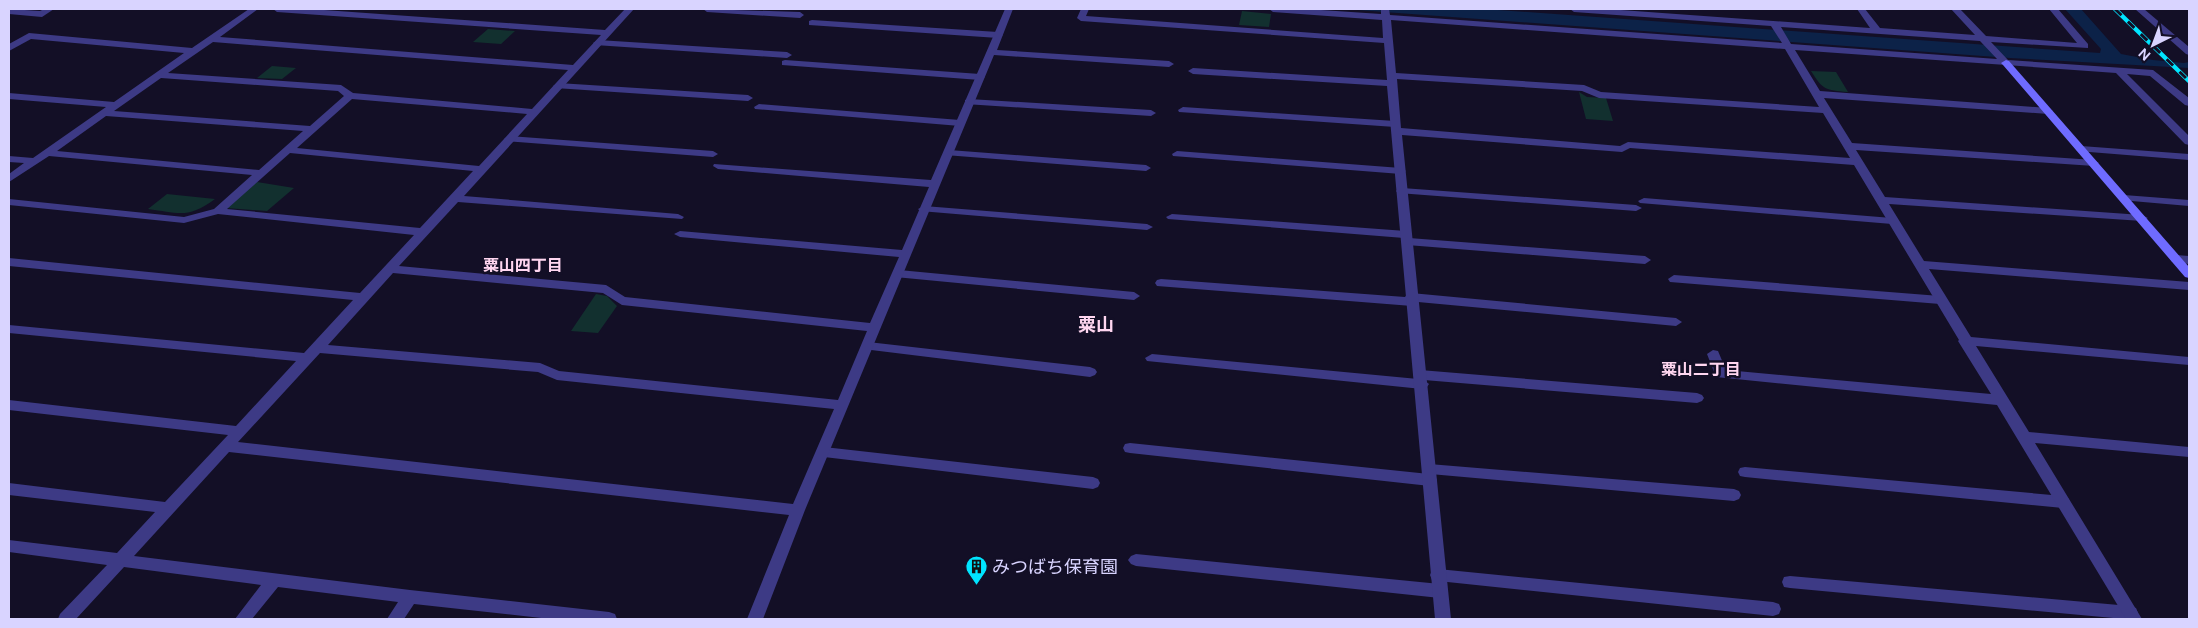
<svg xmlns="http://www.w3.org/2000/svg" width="2198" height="628" font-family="'DM Sans','Noto Sans JP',sans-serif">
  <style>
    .green { fill: #12302f }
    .water { fill: #0c2248 }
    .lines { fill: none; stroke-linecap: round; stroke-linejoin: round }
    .lane { fill: #3d3a85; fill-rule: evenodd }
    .street { fill: #3d3a85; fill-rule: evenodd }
    .secondary { fill: #6f6bff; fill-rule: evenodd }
    .rail-casing { stroke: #00e5ff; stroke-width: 4.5 }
    .rail { stroke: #130f26; stroke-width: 3; stroke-dasharray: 9; stroke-linecap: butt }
    .labels { text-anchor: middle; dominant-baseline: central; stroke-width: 5; stroke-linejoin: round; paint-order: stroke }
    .neighbourhood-label { font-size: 16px; font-weight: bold; fill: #ffd6f0; stroke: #130f26 }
    .quarter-label { font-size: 18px; font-weight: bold; fill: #ffd6f0; stroke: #130f26 }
    .near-poi-label { font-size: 18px; fill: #d9d4ff; stroke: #130f26; text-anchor: start }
  </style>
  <rect width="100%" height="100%" fill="#130f26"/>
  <!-- green -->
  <path class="green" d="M1242,11L1271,14L1269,27L1239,25Z
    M488,29L515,31L501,44L473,42Z
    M272,66L296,68L282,79L257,78Z
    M1811,71L1836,72L1848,92C1825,90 1823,90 1811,71Z
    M1579,92L1587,97L1606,98L1613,121L1586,119Z
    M257,182L294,188L267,211L226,208Z
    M167,194L215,199C188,219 179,213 148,209Z
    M596,294L607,296L617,306L598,333L571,331Z"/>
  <!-- water -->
  <path class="water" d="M1344,9H1484L2100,53L2101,49L2065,9H2081L2121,54L2153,60L2184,63L2189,62V68L2010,58Z"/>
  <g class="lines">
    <!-- lane -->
    <path class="lane" d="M703,9L800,12L804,15L800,18L707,12Z
      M812,20L998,32L1003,35L998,38L809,25V21Z
      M598,40L787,52L792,55L787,58L595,45L593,43Z
      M785,60L980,74L985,77L980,80L782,65V61Z
      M558,83L748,95L753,98L748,101L555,88L553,86Z
      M969,99L1151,110L1156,113L1151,116L965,104V100Z
      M759,104L960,120L965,123L960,126L755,109L754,107Z
      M1183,107L1395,121L1400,124L1395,127L1179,112L1178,110Z
      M509,136L713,151L718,154L713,157L505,141L504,139Z
      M949,150L1146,165L1151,168L1146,171L945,155L944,153L945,151Z
      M1177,151L1401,168L1406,171L1401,174L1173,156L1172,154Z
      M1402,188L1636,205L1642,208L1636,211L1398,193L1396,191L1398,189Z
      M1644,198L1892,218L1898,221L1892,224L1640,203L1638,201Z
      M924,206L1147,224L1153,227L1147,230L920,211L918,209Z
      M1172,214L1406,231L1412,235L1409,238L1645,256L1651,260L1645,264L1407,245L1401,241L1404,238L1168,219L1166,217Z
      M899,270L1134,292L1140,296L1134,300L895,277L893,274L895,271Z
      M1674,275L1940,296L1946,300L1940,304L1670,282L1668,279Z
      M1161,279L1405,297L1407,294L1411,293L1676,318L1682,322L1676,326L1418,302L1416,305L1412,306L1157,286L1155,283L1157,280Z
      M868,342L1090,367L1095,369L1097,372L1095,375L1090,377L863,349L862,346Z
      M1152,354L1418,379L1413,375L1415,372L1420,370L1697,393L1702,395L1704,398L1702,401L1697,403L1424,380L1429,384L1427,387L1422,389L1147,361L1145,358Z
      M1130,443L1429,474L1424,473L1422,469L1424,465L1429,464L1734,489L1739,491L1741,495L1739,499L1734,501L1430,474L1435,476L1437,480L1435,484L1430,486L1130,453L1125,452L1123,448L1125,444Z
      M824,447L1093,477L1098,479L1100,483L1098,487L1093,489L824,457L819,456L817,452L819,448Z
      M1745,467L2063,496L2068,498L2070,502L2068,506L2063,508L1745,477L1740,476L1738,472L1740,468Z
      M1136,554L1440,584L1446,586L1448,591L1446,596L1440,598L1136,566L1131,564L1128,560L1131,556Z
      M1438,569L1773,602L1779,604L1781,609L1779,614L1773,616L1438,581L1432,580L1430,575L1432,570Z
      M1790,576L2130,606L2136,608L2138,613L2136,618L2124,619L1790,588L1784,587L1782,582L1784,577Z"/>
    <!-- street -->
    <path class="street" d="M9,9L40,11L44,9H54L42,17L9,14Z
      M249,9H258L220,37L573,65L601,35L277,12L273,9H310L605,30L625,9H634L464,196L678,214L684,217L682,219L458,202L399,266L606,285L625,297L870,323L899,257L680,237L674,234L680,231L902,250L929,187L718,169L713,166L714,164L931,180L1005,9H1013L997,50L1169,61L1174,64L1169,67L994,55L805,510L763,619H747L789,515L229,452L134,556L410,590L609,612L615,614L617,619H550L414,604L404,619H387L398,602L278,587L252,619H235L261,585L124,567L76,619H58L60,614L107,565L9,552V540L117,553L155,512L9,495V483L165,502L228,435L9,410V400L236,426L296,361L9,333V325L304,353L353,300L9,266V258L360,293L414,235L218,214L184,223L9,205V199L184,217L214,209L252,175L49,156L9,182V174L24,163L9,162V156L33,158L106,107L9,99V93L114,102L184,53L31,39L9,51V44L29,33L192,48ZM213,42L568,70L532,109L353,93L341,85L168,73ZM161,78L338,91L344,96L310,126L114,111ZM352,99L527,114L479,166L297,148ZM106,116L303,131L259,170L57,151ZM290,153L473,171L420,228L227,209ZM393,273L603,293L622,305L867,331L838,400L559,371L540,363L328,345ZM320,353L538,372L557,380L834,409L793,504L238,442Z
      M1081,9H1089L1086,16L1383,38L1382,20L1273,12L1269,9H1306L1381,14V9H1389L1390,15L1782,43L1771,26L1574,12L1570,9H1607L1870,28L1857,9H1865L1880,28L1975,35L1951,9H1960L1986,36L2077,43L2049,9H2058L2088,44V48L1991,42L2008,60L2153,70L2189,98V106L2185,105L2150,76L2127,74L2189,136V145L2185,144L2116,73L1795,50L1820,91L2048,108L2053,111L2048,114L1824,98L1852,143L2094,160L2099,163L2094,166L1856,150L1885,197L2142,215L2148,218L2142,221L1889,204L1924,261L2189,282V290L1929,269L1971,337L2189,357V365L1976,346L2029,432L2189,447V457L2035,443L2142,619H2126L1997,405L1716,377L1707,354L1713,350L1718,351L1726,370L1991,394L1958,341L1959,340L1854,165L1630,148L1622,152L1402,135L1451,619H1435L1387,86L1193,74L1188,71L1193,68L1387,80L1384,43L1081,21L1077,18ZM1391,20L1785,49L1819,107L1601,92L1584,85L1396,73ZM1781,27L1980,41L1997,59L1791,44ZM1397,79L1582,91L1599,98L1823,113L1850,158L1628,142L1620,146L1401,128Z
      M2135,9H2144L2189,47V55L2186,54Z
      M2081,146L2189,154V160L2077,151L2076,149L2077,147Z
      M2124,195L2189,200V206L2120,200L2118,198Z
      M2176,255L2189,256V264L2172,262L2170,259L2172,256Z"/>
    <!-- secondary -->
    <path class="secondary" d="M2006,60L2009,61L2189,267V278L2185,277L2003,65L2001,63Z"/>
    <defs>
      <path id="rail" d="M2115,9L2189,81"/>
    </defs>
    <!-- rail casing -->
    <use href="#rail" class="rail-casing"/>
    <!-- rail -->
    <use href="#rail" class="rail"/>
  </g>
  <!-- icons -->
  <defs>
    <symbol id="building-pin" viewBox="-11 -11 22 30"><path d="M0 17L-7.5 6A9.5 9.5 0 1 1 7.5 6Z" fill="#00e5ff" stroke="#130f26"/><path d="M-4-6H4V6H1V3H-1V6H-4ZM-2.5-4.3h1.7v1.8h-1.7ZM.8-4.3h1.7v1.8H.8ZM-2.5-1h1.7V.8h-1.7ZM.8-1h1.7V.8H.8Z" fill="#111"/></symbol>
  </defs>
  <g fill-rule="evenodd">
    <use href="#building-pin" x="964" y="554" width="25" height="34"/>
  </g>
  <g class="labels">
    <!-- neighbourhood labels -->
    <g class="neighbourhood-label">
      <text x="523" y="265">粟山四丁目</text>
      <text x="1701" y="369">粟山二丁目</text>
    </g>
    <!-- quarter labels -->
    <g class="quarter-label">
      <text x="1096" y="325">粟山</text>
    </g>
    <!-- near-poi labels -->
    <g class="near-poi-label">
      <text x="992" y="567">みつばち保育園</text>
    </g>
  </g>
  <!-- border -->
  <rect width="2198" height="628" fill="none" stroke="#d9d4ff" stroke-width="20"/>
  <!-- north arrow -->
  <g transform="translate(2153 45) rotate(222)" stroke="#130f26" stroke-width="4" paint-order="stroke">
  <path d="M0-4L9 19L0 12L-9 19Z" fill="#d9d4ff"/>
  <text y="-8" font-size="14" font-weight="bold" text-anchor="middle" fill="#d9d4ff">N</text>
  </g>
</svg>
